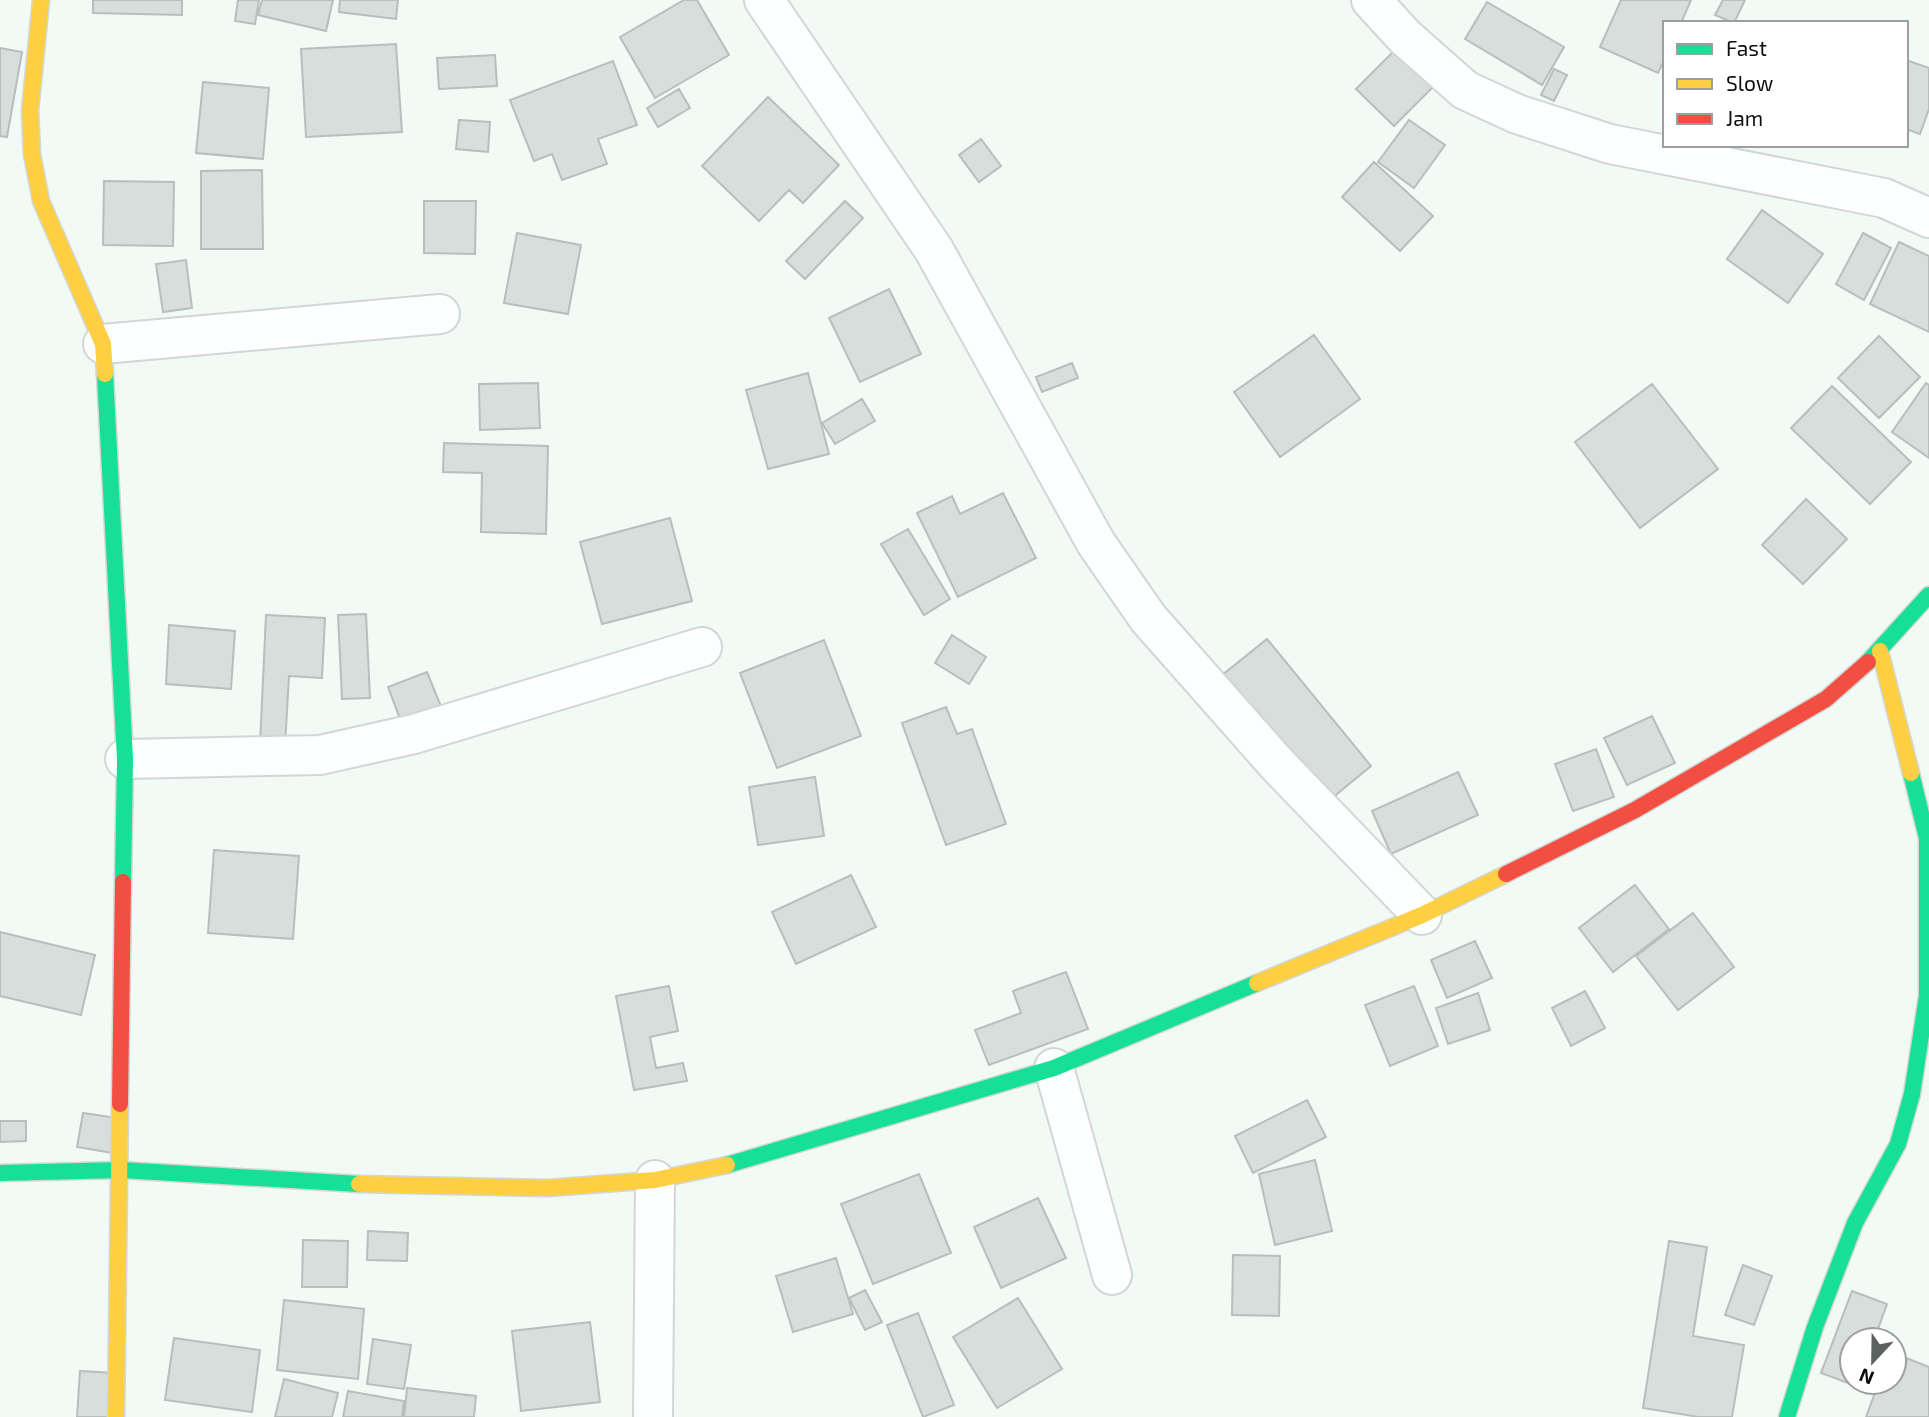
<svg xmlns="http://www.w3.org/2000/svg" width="1929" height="1417" font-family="'Exo 2',sans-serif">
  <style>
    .building { fill: #d8dedb; stroke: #b7bebb; stroke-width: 2 }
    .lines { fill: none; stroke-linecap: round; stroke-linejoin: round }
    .street-casing { stroke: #d1d7d4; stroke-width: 42 }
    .fast-casing { stroke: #d1d7d4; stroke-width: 19 }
    .slow-casing { stroke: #d1d7d4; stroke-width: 19 }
    .jam-casing { stroke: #d1d7d4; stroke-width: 19 }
    .street { stroke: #fdfefe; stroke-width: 38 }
    .fast { stroke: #16e098; stroke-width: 16 }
    .slow { stroke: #ffcf43; stroke-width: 16 }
    .jam { stroke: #f24e42; stroke-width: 16 }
  </style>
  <rect width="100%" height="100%" fill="#f2faf6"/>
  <!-- building -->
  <path class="building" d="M93,0H182V15L93,13Z
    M238,0H259L255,24L235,21Z
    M262,0H333L326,31L258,15Z
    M340,0H398L396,19L339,12Z
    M684,0H697L729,55L655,98L620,37Z
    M1621,0H1691L1681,23H1665V58L1658,73L1600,47Z
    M1723,0H1745L1734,23L1715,15Z
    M1487,2L1564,47L1542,85L1465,39Z
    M396,44L402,132L306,137L301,49Z
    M0,48L22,52L7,137L0,136Z
    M1395,50L1433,87L1394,126L1356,89Z
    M495,55L497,86L439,89L437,58Z
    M1906,60L1929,68V109L1920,134L1906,129Z
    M613,61L637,125L598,139L607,164L562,180L552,154L534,161L510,100Z
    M1554,69L1567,75L1554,101L1541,95Z
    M203,82L269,88L263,159L196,153Z
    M679,89L690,108L658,127L647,108Z
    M768,97L839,165L803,203L789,190L759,221L702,166Z
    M459,120L490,122L488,152L456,149Z
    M1409,120L1445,145L1414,188L1378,162Z
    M981,139L1001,166L979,182L959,155Z
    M1374,162L1433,216L1400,251L1342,197Z
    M262,170L263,249H201V171Z
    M104,181L174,182L173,246L103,245Z
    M424,201H476L475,254L424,253Z
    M845,201L863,218L805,279L786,261Z
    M1762,210L1823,254L1788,303L1727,259Z
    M517,233L581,245L568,314L504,303Z
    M1863,233L1891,248L1864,300L1836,284Z
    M1899,242L1929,256V332L1870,304Z
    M186,260L192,308L163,312L156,264Z
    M889,289L921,354L860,382L829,318Z
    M1314,335L1360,399L1280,457L1234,392Z
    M1879,336L1920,377L1879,418L1838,378Z
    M1072,363L1078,378L1042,392L1036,377Z
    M808,373L829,454L768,469L746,390Z
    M538,383L540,428L480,430L479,384Z
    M1926,383L1929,385V458L1892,432Z
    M1652,384L1718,469L1640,528L1575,442Z
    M1832,386L1911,462L1870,504L1791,428Z
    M862,399L875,421L835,444L822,423Z
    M444,443L548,446L546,534L481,532L482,473L443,472Z
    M1003,493L1036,558L958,597L917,513L952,496L960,514Z
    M1806,499L1847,539L1803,584L1762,545Z
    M670,518L692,601L602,624L580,542Z
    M908,529L950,599L924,615L881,544Z
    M366,614L370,698L342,699L338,615Z
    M266,615L325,618L322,678L289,676L285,746L260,744Z
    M169,625L235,631L231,689L166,684Z
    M952,635L986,657L969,684L935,663Z
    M1267,639L1371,766L1326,803L1221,676Z
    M824,640L861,736L777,768L740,673Z
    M427,672L442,709L402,724L388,687Z
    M946,707L957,734L972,729L1006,824L946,845L902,723Z
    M1652,716L1675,763L1627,785L1604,738Z
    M1596,749L1614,797L1573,811L1555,764Z
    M1458,772L1478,815L1391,854L1372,811Z
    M815,777L824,836L758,845L749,787Z
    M214,850L299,856L293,939L208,933Z
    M851,875L876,927L796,964L772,912Z
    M1635,885L1669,929L1613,972L1579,928Z
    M1693,913L1734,967L1678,1010L1636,956Z
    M0,932L95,955L81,1015L0,996Z
    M1475,941L1492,978L1447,998L1431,960Z
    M1066,972L1088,1029L989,1065L975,1030L1021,1013L1013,991Z
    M669,986L678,1031L650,1037L656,1068L683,1063L687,1081L634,1090L616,996Z
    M1414,986L1438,1046L1390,1066L1365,1005Z
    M1585,991L1605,1028L1571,1046L1552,1008Z
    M1478,993L1490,1030L1448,1044L1436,1008Z
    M1307,1100L1326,1137L1253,1173L1235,1136Z
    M83,1113L118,1118L113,1153L77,1147Z
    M0,1121H26V1141L0,1142Z
    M1315,1160L1332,1231L1275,1245L1259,1174Z
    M919,1174L951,1253L873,1284L841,1204Z
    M1038,1198L1066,1258L1001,1288L974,1227Z
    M368,1231L408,1233L407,1261L367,1260Z
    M303,1240L348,1241L347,1287H302Z
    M1669,1241L1707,1247L1693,1336L1744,1345L1732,1417H1699L1643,1408Z
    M1233,1255L1280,1256L1279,1316L1232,1315Z
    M836,1258L853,1314L793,1332L776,1276Z
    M1743,1265L1772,1276L1754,1325L1725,1315Z
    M865,1290L882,1322L865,1330L849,1298Z
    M1852,1291L1887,1304L1874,1340H1852V1382H1858L1856,1386L1821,1373Z
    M1018,1298L1062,1369L997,1408L953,1337Z
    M284,1300L364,1309L358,1379L277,1370Z
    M918,1313L954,1405L923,1417L887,1325Z
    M590,1322L600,1402L521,1411L512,1331Z
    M174,1338L260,1350L252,1412L165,1400Z
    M373,1339L411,1345L404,1389L367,1384Z
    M1894,1353L1929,1367V1417H1866L1879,1382H1894Z
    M80,1371L116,1373L114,1417H77Z
    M284,1379L338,1393L332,1417H275Z
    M407,1388L476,1396L474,1417H404Z
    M348,1391L404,1401L402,1417H343Z"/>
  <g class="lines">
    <defs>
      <path id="street" d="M764,0L934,250L1096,543L1148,618L1276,763L1422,915
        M1371,0L1405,37L1465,90L1517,114L1610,144L1884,198L1929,218
        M103,344L440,314
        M125,759L320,755L414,734L702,647
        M1054,1068L1112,1275
        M653,1417L655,1180"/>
      <path id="fast" d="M105,374L125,759L123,882
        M1868,662L1929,595
        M727,1165L1054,1068L1257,983
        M0,1173L121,1170L359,1184
        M1787,1417L1815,1327L1855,1223L1898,1144L1912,1094L1927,996V838L1911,773"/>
      <path id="slow" d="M41,0L30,111L32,154L41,201L103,344L105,374
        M1880,651L1911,773
        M1257,983L1422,915L1506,874
        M359,1184L548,1188L655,1180L727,1165
        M116,1417L120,1104"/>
      <path id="jam" d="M1506,874L1635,810L1826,699L1868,662
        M120,1104L123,882"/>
    </defs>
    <!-- street casing -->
    <use href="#street" class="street-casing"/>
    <!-- fast casing -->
    <use href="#fast" class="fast-casing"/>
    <!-- slow casing -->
    <use href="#slow" class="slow-casing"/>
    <!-- jam casing -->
    <use href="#jam" class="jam-casing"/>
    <!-- street -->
    <use href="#street" class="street"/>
    <!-- fast -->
    <use href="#fast" class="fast"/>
    <!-- slow -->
    <use href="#slow" class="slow"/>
    <!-- jam -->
    <use href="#jam" class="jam"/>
  </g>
  <!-- legend -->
  <rect x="1663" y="21" width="245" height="126" fill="#ffffff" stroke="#9d9f9e" stroke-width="2"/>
  <rect x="1677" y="44" width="35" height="10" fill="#16e098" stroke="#9d9f9e" stroke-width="2"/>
  <text x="1726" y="56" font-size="21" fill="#0a0f0d">Fast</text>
  <rect x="1677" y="79" width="35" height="10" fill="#ffcf43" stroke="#9d9f9e" stroke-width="2"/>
  <text x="1726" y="91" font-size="21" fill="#0a0f0d">Slow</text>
  <rect x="1677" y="114" width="35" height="10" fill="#f24e42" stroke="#9d9f9e" stroke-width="2"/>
  <text x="1726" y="126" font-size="21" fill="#0a0f0d">Jam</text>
  <!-- north arrow -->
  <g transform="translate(1873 1361) rotate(202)"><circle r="33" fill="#ffffff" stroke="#9d9f9e" stroke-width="2"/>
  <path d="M0-5L12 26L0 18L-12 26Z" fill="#5b615f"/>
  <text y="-10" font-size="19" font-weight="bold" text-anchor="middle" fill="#0a0f0d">N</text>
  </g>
</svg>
